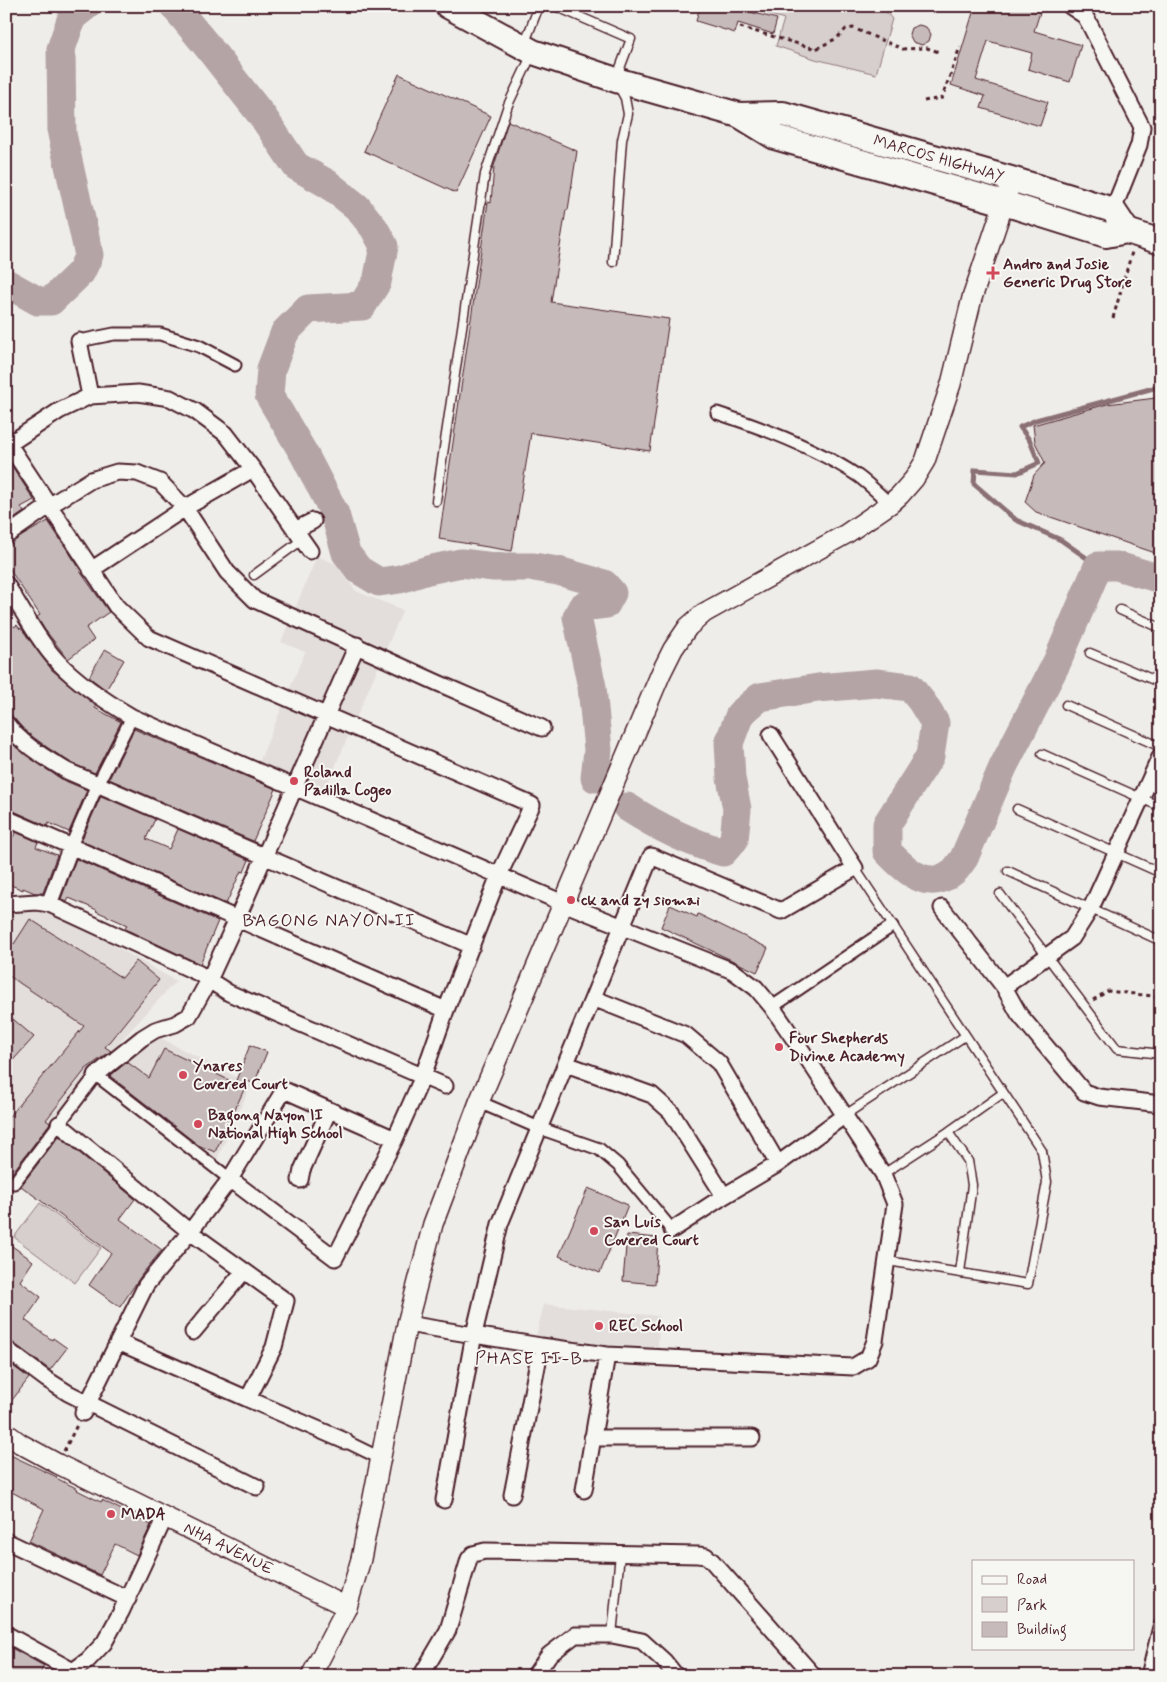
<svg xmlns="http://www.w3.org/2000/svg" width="1167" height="1682" font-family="Mynerve,sans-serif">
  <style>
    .built { fill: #e3dedc }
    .green { fill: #d7cfce; stroke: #90777c }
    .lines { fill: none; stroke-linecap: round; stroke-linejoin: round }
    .stream { stroke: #8a6f74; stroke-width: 5 }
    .river { stroke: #b4a4a5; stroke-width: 29 }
    .building { fill: #c6babb; stroke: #4a1f2b }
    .service-casing { stroke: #4a1f2b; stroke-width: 11 }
    .pedestrian-casing { stroke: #4a1f2b; stroke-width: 15 }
    .minor-casing { stroke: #4a1f2b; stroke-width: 19 }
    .tertiary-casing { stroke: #4a1f2b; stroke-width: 22 }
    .primary-casing { stroke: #4a1f2b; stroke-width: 28 }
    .path { stroke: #4a1f2b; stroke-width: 3; stroke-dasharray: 4 4; stroke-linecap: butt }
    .service { stroke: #f6f6f2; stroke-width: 8 }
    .pedestrian { stroke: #f6f6f2; stroke-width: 11 }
    .minor { stroke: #f6f6f2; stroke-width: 15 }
    .tertiary { stroke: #f6f6f2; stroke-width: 19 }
    .primary { stroke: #f6f6f2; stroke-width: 24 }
    .poi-dot { fill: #d1495b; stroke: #f6f6f2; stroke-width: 2 }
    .labels { text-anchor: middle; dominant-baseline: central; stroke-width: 4; stroke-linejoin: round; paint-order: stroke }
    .street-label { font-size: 16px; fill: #4a1f2b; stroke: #f6f6f2 }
    .poi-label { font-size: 16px; font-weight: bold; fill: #4a1f2b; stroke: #f6f6f2; text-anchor: start }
    .neighbourhood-label { font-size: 18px; letter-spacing: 1px; fill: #4a1f2b; stroke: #f6f6f2 }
  </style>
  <rect width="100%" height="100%" fill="#efedea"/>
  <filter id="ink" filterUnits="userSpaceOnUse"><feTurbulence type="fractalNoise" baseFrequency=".02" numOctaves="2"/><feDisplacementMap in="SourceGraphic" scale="10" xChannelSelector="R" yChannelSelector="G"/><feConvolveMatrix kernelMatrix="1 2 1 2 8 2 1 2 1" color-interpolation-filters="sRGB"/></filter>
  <g filter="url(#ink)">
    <!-- built -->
    <path class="built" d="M317,556L336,564L356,591L403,610L325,790L259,762L305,652L281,642Z
      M44,905L176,981L106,1057L6,1189V911Z
      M153,1034L251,1085L215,1164L100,1076Z
      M544,1304L659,1316L658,1353L604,1350L536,1336Z"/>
    <!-- green -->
    <path class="green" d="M742,6H881L892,19L876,74L815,59L776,46L784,19Z
      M40,1203L101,1248L75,1283L14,1237Z"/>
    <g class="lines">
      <!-- stream -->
      <path class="stream" d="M1154,6L1161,18
        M1098,566L1061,540L1016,520L974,484L975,470L1017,473L1039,463L1030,441L1020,427L1036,420L1161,386"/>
      <!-- river -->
      <path class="river" d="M174,6L208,47L263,117L296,166L328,184L357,207L374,228L384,246L377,282L362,306L308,309L285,332L271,369L269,395L304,454L335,514L346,553L359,570L379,582L400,579L428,570L461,563L494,567H534L558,571L604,584L612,593L606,604L582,607L577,617L592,687L598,750L595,778
        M6,283L38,301H51L81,272L89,255L62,134L61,49L72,17L86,6
        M627,807C658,827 687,842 723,852L734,840L737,809L731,778L729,743L740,714L760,697L818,688L876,683L910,687L922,702L935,723L930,756L887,824V851C905,870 928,893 954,871C958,867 961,862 964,858L1003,767L1057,662L1098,566H1117L1161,579"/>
    </g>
    <!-- building -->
    <path class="building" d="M700,6H727L777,19L773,34L738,23L735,33L696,21Z
      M975,6H1042L1034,31L1081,45L1070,82L1028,69L1032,53L988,41L976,80L1048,102L1040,126L981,108L985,96L951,85Z
      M919,25L926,27L931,34L929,41L922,45L913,42L909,34L911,28Z
      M399,74L491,116L456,193L364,151Z
      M508,121L577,151L568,210H566L551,302L669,319L650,451L531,433L512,551L439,539L488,202L491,203L494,166Z
      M1156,398L1161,411V555L1036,512L1025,502L1034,475L1045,463L1035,442L1033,425L1107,404Z
      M6,457L34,500L21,507L24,512L6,524Z
      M48,521L78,566L77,567L109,612L86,628L94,640L68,659L45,630L37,617L40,615L6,564V545Z
      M6,616L14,627L17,625L20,629L21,628L52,670L96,706L95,708L121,722L95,773L71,763L48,748L25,731L13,717L6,714Z
      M105,649L124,660L106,690L89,677Z
      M134,729L276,789L253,841L109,779Z
      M6,738L21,751L46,769L63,780L87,790L69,832L49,823L47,826L16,812L6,806V773L12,766L6,762Z
      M101,796L155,819L146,839L169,849L178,829L249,860L244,872L241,871L226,904L81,841Z
      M16,832L38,842L36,847L57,855L43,893H35L23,888V890L6,883V835L13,837Z
      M76,859L218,921L200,964L125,929L127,925L96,911L97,910L69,898L67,902L61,899Z
      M670,905L697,917L698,914L768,948L757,972L661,927Z
      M30,919L122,978L136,961L159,980L105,1047L111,1051L86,1069L46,1120L50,1123L9,1177L6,1175V1120L84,1026L6,974V938L14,944Z
      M6,1013L34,1037L6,1068Z
      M250,1045L267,1052L254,1084L248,1081L215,1152L198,1145L110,1076L127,1062L149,1078L164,1049L235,1083Z
      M59,1136L135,1199L120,1219L162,1250L143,1273L120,1307L89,1285L111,1253L21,1186Z
      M588,1188L628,1205L600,1273L559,1256Z
      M627,1235L658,1238L655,1284L623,1281Z
      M12,1246L33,1261L20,1281L41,1297L25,1320L52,1340L53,1338L67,1348L50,1370L12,1342L6,1340V1253Z
      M6,1361L29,1378L6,1408Z
      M6,1453L57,1477L56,1478L78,1489L77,1490L101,1502L102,1500L151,1525L137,1555L115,1544L100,1575L29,1541L44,1509L6,1489Z
      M6,1645L44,1666L39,1676H6Z"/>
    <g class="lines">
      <defs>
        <path id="service" d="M555,6L631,39L617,76
          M524,45L539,6
          M613,262L622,140L628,114L625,98L619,87
          M436,501L485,174L508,105L532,54
          M254,575L302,540
          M1120,610L1161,628
          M1090,653L1161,683
          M1066,705L1161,747
          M1042,754L1161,807
          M1017,809L1161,873
          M855,868L1042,1151L1047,1182L1028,1284L888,1261
          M1008,871L1161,941
          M1000,894L1117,1049L1161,1054
          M845,1115L965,1036
          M948,1132L968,1161L972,1185L960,1272
          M883,1174L948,1132L1003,1093
          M612,1635L620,1554"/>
        <path id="pedestrian" d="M79,341L114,334H160L199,346L235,365
          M717,413C763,428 818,449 858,476C869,484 879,494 890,504
          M71,846L98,784L132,717
          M772,1007L892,926
          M479,1102L539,1128L599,1149L618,1165L672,1230
          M14,1183L96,1075L230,1179
          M345,1441L382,1459"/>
        <path id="minor" d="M1070,6L1085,16L1090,25L1142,127L1139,145L1113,210
          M79,341L90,396
          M6,440L116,606L149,638L532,805L499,875L446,1010L423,1076L395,1139L335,1258L230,1179
          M9,444L59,411L90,396L138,393L170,398L195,411L226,434L253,469L310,551
          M295,530L313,521
          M6,536L49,506L91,480L117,472L137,473L160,482L185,508L227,572L255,600L438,683L542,728
          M91,570L185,508L253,469
          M6,584C21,608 39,642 58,662C79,684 105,701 132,717L563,903L733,971L756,988L772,1007L809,1061L883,1174L895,1204L875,1341L868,1358L853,1367L607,1355L541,1346L407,1324
          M6,723C21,744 46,758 67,771L472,946
          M6,818L446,1010
          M6,904L37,902L49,904L198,973L229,993L445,1086
          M49,904L71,846
          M942,908L1004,987L1019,1014L1084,1092L1099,1097L1161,1104
          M1004,987L1072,938L1091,908L1161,755
          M593,998L686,1035L719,1063L778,1164
          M566,1064L652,1095L671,1112L724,1196
          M96,1075L142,1038L155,1030L175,1024L189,1016L209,980L237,919L357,645
          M59,1124L190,1232L286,1301L274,1347L248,1399L118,1342
          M300,1180L302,1170L329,1110
          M672,1230L724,1196L778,1164L845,1115
          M193,1332L244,1271
          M6,1349L46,1379L68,1393L257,1487
          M248,1399L345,1441
          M83,1413L146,1285L190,1232L230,1179L284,1090L395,1139
          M592,1438H752
          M584,1490L607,1355
          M512,1495L541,1346
          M444,1500L474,1334L500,1224L651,856L781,911L855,868L771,735
          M6,1541L128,1599
          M6,1634L73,1671
          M66,1676L88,1660L104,1643L121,1612L165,1517
          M421,1676L448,1630L469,1559L473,1554L485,1551L698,1555L706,1556L712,1561L814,1676
          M534,1676L549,1655L575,1635H612L642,1641L664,1661L676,1676
          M1149,1676L1161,1627"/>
        <g id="tertiary">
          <path id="s1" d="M6,1433L21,1444L58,1464L347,1607"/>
          <path d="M311,1676L347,1607L361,1559L407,1324L433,1224L479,1102L661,673L673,649L688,627L704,613L846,534L890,504L900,495L914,479L925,461L951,384L972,298L1008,191"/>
        </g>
        <g id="primary">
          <path d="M448,6L533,52L616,80L739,115L775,137L1004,203L1106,235L1127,231L1161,242"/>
          <path id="s2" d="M739,115L783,114L1011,179L1113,210L1127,231"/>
        </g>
      </defs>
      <!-- service casing -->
      <use href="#service" class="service-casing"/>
      <!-- pedestrian casing -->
      <use href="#pedestrian" class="pedestrian-casing"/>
      <!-- minor casing -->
      <use href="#minor" class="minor-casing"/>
      <!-- tertiary casing -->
      <use href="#tertiary" class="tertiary-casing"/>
      <!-- primary casing -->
      <use href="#primary" class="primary-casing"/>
      <!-- path -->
      <path class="path" d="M740,27L816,49L837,38L846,29L853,28L903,49L927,48L939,52
        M924,101L942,98L960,47
        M1113,318L1132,252
        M1093,1000L1108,991L1161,997
        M64,1451L77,1425"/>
      <!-- service -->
      <use href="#service" class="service"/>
      <!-- pedestrian -->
      <use href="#pedestrian" class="pedestrian"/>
      <!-- minor -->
      <use href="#minor" class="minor"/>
      <!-- tertiary -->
      <use href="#tertiary" class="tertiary"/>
      <!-- primary -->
      <use href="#primary" class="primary"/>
    </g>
  </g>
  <!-- markers -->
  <g class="poi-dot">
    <path d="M990.5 265.5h5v5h5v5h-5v5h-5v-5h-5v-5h5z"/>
    <circle cx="294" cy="781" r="5"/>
    <circle cx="571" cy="900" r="5"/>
    <circle cx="779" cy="1047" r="5"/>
    <circle cx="183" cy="1075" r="5"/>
    <circle cx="198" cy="1124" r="5"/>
    <circle cx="594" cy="1231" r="5"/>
    <circle cx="599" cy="1326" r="5"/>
    <circle cx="111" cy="1514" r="5"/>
  </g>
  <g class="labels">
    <!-- street labels -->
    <g class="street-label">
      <text stroke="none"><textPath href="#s2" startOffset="206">MARCOS HIGHWAY</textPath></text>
      <text stroke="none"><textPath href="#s1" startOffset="251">NHA AVENUE</textPath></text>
    </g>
    <!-- poi labels -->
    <g class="poi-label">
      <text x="1003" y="264">Andro and Josie<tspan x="1003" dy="18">Generic Drug Store</tspan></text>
      <text x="304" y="772">Roland<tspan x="304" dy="18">Padilla Cogeo</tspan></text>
      <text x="581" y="900">ck and zy siomai</text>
      <text x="789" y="1038">Four Shepherds<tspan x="789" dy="18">Divine Academy</tspan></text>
      <text x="193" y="1066">Ynares<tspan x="193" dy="18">Covered Court</tspan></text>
      <text x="208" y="1115">Bagong Nayon II<tspan x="208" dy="18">National High School</tspan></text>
      <text x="604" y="1222">San Luis<tspan x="604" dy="18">Covered Court</tspan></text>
      <text x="609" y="1326">REC School</text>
      <text x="121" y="1514">MADA</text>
    </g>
    <!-- neighbourhood labels -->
    <g class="neighbourhood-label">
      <text x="329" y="921">BAGONG NAYON II</text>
      <text x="529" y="1359">PHASE II-B</text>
    </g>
  </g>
  <!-- margin -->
  <rect width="1167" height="1682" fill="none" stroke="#f6f6f2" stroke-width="25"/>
  <rect x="12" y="12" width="1142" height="1657" fill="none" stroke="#4a1f2b" stroke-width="2" filter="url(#ink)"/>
  <!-- legend -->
  <rect x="972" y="1560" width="162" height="90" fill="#f6f6f2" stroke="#b1a0a2"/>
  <rect x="982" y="1576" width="25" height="8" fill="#f6f6f2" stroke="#b1a0a2"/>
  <text x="1017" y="1584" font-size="15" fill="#4a1f2b">Road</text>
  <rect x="982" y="1597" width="25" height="15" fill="#d7cfce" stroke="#b1a0a2"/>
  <text x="1017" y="1610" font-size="15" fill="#4a1f2b">Park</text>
  <rect x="982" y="1622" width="25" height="15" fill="#c6babb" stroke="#b1a0a2"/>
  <text x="1017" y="1634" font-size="15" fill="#4a1f2b">Building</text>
</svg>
